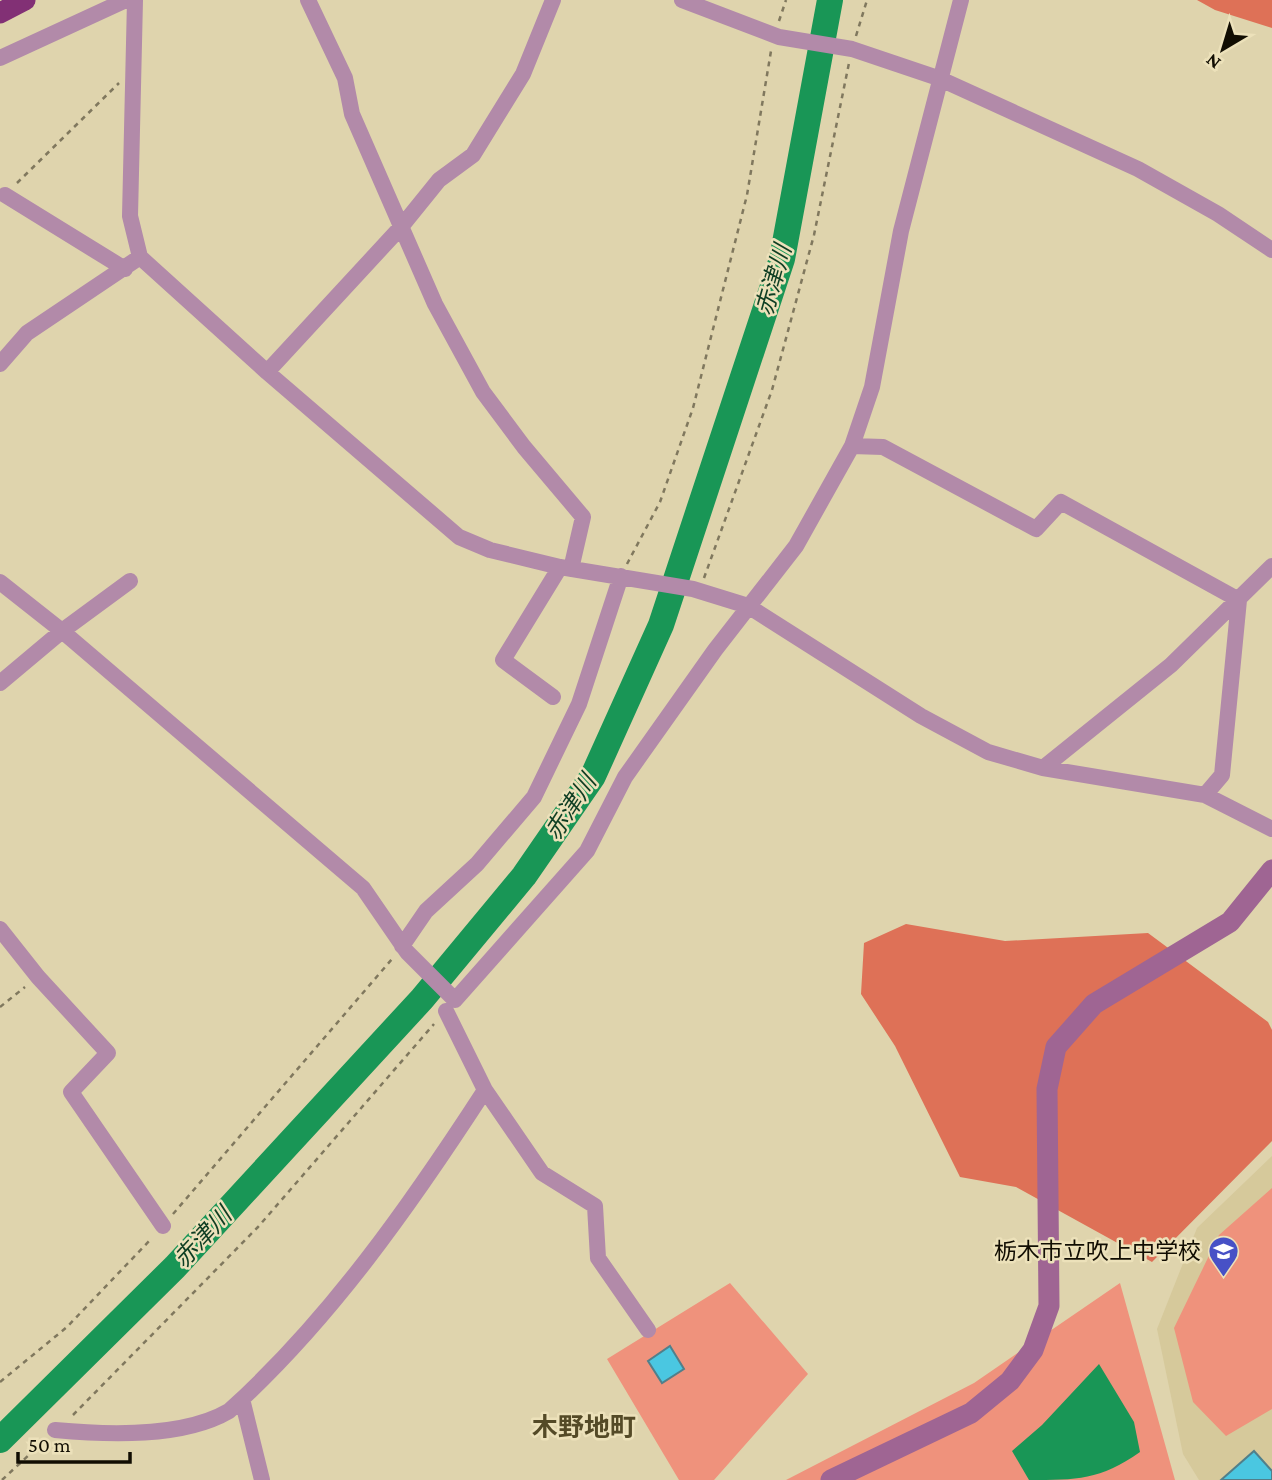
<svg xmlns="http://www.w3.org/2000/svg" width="1272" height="1480" font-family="'Crimson Pro','Noto Sans JP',serif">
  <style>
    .built { fill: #d6c99b }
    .green { fill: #ef927c }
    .forest { fill: #de7157 }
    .water { fill: #199656 }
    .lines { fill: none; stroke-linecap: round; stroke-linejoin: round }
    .river { stroke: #199656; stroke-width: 26 }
    .building { fill: #4ac7e1; stroke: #517f8a; stroke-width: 2 }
    .path { stroke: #80785e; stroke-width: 2.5; stroke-dasharray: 5 5; stroke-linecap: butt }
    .street { stroke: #b28aa9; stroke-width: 16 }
    .secondary { stroke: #9f6593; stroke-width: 21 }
    .highway { stroke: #823075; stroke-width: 21 }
    .labels { text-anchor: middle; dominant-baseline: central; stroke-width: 5; stroke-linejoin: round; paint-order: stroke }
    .poi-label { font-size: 23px; fill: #110d02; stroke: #ece1ba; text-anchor: end }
    .water-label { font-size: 24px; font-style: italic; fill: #0f3e23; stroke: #ece1ba }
    .quarter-label { font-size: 26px; font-weight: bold; fill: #544a27; stroke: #ece1ba }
  </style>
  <rect width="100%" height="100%" fill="#dfd4ad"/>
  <!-- built -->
  <path class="built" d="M1272,1156V1480H1199L1183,1454L1157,1329L1197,1228Z"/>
  <!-- green -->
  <path class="green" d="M1272,1188V1409L1226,1436L1193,1402L1174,1328L1219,1235Z
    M730,1283L808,1374L714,1480H679L607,1359Z
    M1120,1283L1175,1480H786L974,1383Z"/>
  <!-- forest -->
  <path class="forest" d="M1197,0H1272V28L1215,10Z
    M906,924L1005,941L1148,933L1268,1022L1272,1030V1141L1152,1262L1016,1187L960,1177L895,1046L861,994L864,943Z"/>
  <!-- water -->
  <path class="water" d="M1099,1364L1134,1422L1140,1452C1100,1480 1077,1480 1029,1480L1012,1451L1042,1425Z"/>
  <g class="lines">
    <!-- river -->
    <path class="river" d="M0,1440L175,1267L422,999L524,876L593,776L661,625L782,259L830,0"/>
  </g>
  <!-- building -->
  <path class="building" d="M670,1346L684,1369L662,1383L648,1361Z
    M1254,1451L1272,1471V1480H1221Z"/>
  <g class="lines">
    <!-- path -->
    <path class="path" d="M779,21L786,0
      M856,36L867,0
      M17,183L119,83
      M627,564L660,502L693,408L747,195L771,51
      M704,578L772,390L814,235L849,63
      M0,1007L25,987
      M173,1214L392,959
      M0,1382L67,1327L152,1238
      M73,1415L258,1227L434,1024
      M2,1480L45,1440"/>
    <!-- street -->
    <path class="street" d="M135,0L130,216L140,257L267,372L459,537L490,550L560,567L693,589L748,606L921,716L988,752L1043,768L1205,795L1272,829
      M308,0L345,78L352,114L435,304L483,392L524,447L583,517L571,569
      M682,0L779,37L852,49L938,78L1138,169L1218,214L1272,250
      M0,58L126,0
      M5,195L125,269
      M0,364L27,333L140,257
      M267,372L401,227L439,180L473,155L523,74L553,0
      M852,446L883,447L1036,529L1061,502L1239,600
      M0,582L62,631L363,888L407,952L455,1000L587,851L625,777L715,650L796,546L852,446L872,387L901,231L961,0
      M0,683L62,631L130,581
      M553,697L503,660L560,567
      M1043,768L1171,665L1272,566
      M1205,795L1222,775L1239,600
      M0,929L38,977L108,1053L71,1092L163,1226
      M402,946L426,911L477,864L534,797L579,704L621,576
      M446,1011L485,1090L542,1173L595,1206L598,1258L648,1330
      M242,1399L262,1480
      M55,1430C108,1435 183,1438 229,1411C330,1320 411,1204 485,1090"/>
    <!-- secondary -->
    <path class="secondary" d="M831,1480L971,1413L1010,1381L1033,1350L1049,1306L1047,1089L1056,1047L1094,1004L1230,922L1272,870"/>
    <!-- highway -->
    <path class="highway" d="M0,13L25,0"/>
  </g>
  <!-- icons -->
  <defs>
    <symbol id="school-pin" viewBox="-11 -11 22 30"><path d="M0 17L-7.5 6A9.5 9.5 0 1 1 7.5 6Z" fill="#4751c6" stroke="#ece1ba"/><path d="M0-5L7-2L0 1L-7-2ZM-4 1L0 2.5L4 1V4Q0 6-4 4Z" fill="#fff"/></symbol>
  </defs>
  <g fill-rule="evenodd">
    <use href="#school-pin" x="1206" y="1234" width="35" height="47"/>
  </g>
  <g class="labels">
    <!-- poi labels -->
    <g class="poi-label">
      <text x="1201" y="1251">栃木市立吹上中学校</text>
    </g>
    <!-- water labels -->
    <g class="water-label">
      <text transform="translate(773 280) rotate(-74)">赤津川</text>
      <text transform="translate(570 807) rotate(-57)">赤津川</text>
      <text transform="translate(202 1237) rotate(-47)">赤津川</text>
    </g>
    <!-- quarter labels -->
    <g class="quarter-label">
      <text x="584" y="1427">木野地町</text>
    </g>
  </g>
  <!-- north arrow -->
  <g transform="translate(1223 49) rotate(218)" stroke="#ece1ba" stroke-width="5" paint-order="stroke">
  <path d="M0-5L12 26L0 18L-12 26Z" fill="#110d02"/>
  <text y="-10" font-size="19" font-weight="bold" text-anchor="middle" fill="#110d02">N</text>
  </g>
  <!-- scale -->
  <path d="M18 1452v10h112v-10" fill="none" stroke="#110d02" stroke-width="3.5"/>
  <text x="28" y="1452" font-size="21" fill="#110d02" stroke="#ece1ba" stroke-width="5" paint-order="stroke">50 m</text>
</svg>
